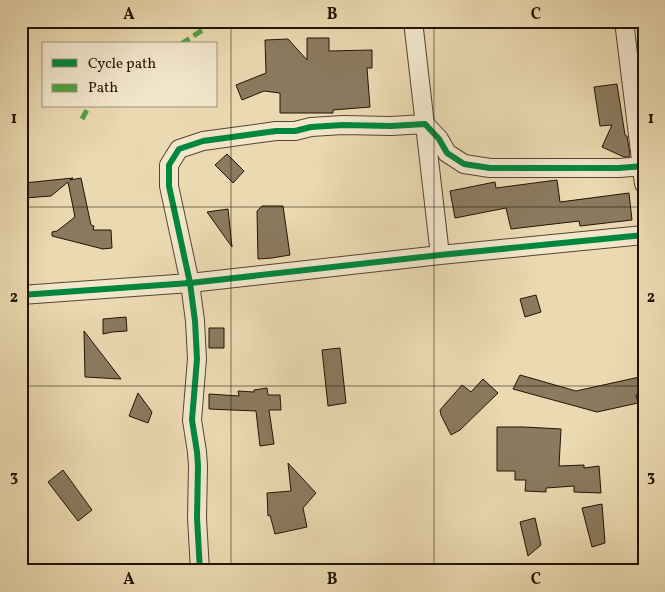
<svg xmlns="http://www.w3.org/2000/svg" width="665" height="592" font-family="Vollkorn,serif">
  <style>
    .building { fill: #8b7a5f; stroke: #231306 }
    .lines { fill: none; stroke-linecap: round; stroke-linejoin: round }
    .minor-casing { stroke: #554431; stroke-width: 20 }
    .minor { stroke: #f2e6cc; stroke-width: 18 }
    .quiet { stroke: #50a03d; stroke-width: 5; stroke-dasharray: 10 5; stroke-linecap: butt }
    .cycleway-casing { stroke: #f2e6cc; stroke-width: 9 }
    .cycleway { stroke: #00873e; stroke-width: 6 }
    .grid { fill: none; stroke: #231306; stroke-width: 1; stroke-opacity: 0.55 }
    .neatline { fill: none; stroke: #231306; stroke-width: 2 }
    .grid-label { font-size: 16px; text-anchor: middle; font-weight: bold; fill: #231306 }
  </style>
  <rect width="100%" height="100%" fill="#ebd9b1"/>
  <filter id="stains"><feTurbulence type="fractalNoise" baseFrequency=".004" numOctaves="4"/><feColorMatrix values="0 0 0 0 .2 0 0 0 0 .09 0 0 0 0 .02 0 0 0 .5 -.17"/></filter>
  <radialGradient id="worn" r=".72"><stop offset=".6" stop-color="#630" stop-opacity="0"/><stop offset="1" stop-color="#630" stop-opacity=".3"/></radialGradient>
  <!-- building -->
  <path class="building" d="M307,38H329V51L372,50V68H367L370,107L333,110V113H280V93L264,91L242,100L236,85L266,73L265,40L288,39L307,60Z
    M617,84L625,135L627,136L630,154L629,157H624L602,147L612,125L600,126L594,87Z
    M227,154L244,171L233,183L215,165Z
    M73,178L70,180L81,178L91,225L94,226L93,230H111L112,248L103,249L52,236V232L57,231L75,217L68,182L51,196L25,198L24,183Z
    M557,180L560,202L629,193L632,220L580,226L579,221L511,229L506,208L455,218L450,191L495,182L496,188Z
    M262,206H283L290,255L272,258L258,259L257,211Z
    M228,209L232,247L207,212Z
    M536,295L541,312L525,317L520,299Z
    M126,317L127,331L112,332L103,334V319Z
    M209,328H224V348H209Z
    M84,331L121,379L85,377Z
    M340,348L346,403L328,406L322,350Z
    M520,375L576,391L644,376V394L636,395L638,403L597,412L513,389Z
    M483,379L498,393L460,430L451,435L441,415L440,410L462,385L471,392Z
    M267,388L268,395H280L281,410H269L274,444L260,446L256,411L209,409V394L239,396L238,391L254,392V390Z
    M138,393L152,412L148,423L129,416Z
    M497,427H524L561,429L559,466L584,465V468L599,466L601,493L574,492V486L546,488V492L525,491L526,480H515V471H497Z
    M288,463L316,493L303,508L307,527L275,534L270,515L268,516L267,493L291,491Z
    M63,470L92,510L78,521L48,482Z
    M602,504L605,543L592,547L582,508Z
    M535,518L541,545L528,556L520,522Z"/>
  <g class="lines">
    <defs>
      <path id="minor" d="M413,21L440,255
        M624,21L644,184
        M21,295L190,283L440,255L644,235
        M200,571L197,518L198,466L197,452L192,420L197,359L195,321L190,283L169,186V165L179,149L203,141L276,131H295L311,127L343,125L391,126L425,124L439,139L447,153L464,164L490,168H619L644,166"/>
    </defs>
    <!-- minor casing -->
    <use href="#minor" class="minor-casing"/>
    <!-- minor -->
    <use href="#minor" class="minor"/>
    <!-- quiet -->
    <path class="quiet" d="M181,44L204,29L212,21
      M82,119L89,106"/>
    <defs>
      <path id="cycleway" d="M21,295L190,283L440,255L644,235
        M200,571L197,518L198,466L197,452L192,420L197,359L195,321L190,283L169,186V165L179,149L203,141L276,131H295L311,127L343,125L391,126L425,124L439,139L447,153L464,164L490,168H619L644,166"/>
    </defs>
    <!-- cycleway casing -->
    <use href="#cycleway" class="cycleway-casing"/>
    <!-- cycleway -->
    <use href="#cycleway" class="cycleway"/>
  </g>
  <!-- grid -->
  <path class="grid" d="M231,21V571M434,21V571M21,207H644M21,386H644"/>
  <!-- margin -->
  <rect width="665" height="592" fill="none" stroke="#ebd9b1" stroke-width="55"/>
  <!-- legend -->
  <rect x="42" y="42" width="175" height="65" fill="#f2e6cc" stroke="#9f927d"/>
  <rect x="52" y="59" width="25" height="8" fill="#00873e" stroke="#9f927d"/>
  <text x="88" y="68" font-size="15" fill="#231306">Cycle path</text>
  <rect x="52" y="84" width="25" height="8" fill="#50a03d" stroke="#9f927d"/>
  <text x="88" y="92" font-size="15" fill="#231306">Path</text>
  <rect x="28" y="28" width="610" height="536" class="neatline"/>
  <g class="grid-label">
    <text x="129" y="19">A</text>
    <text x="332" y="19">B</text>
    <text x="536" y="19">C</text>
    <text x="14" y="123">1</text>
    <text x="651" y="123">1</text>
    <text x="14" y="302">2</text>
    <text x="651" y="302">2</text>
    <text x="14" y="481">3</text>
    <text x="651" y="481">3</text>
    <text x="129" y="584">A</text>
    <text x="332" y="584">B</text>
    <text x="536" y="584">C</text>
  </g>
  <rect width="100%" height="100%" filter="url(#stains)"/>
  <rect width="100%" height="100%" fill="url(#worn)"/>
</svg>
